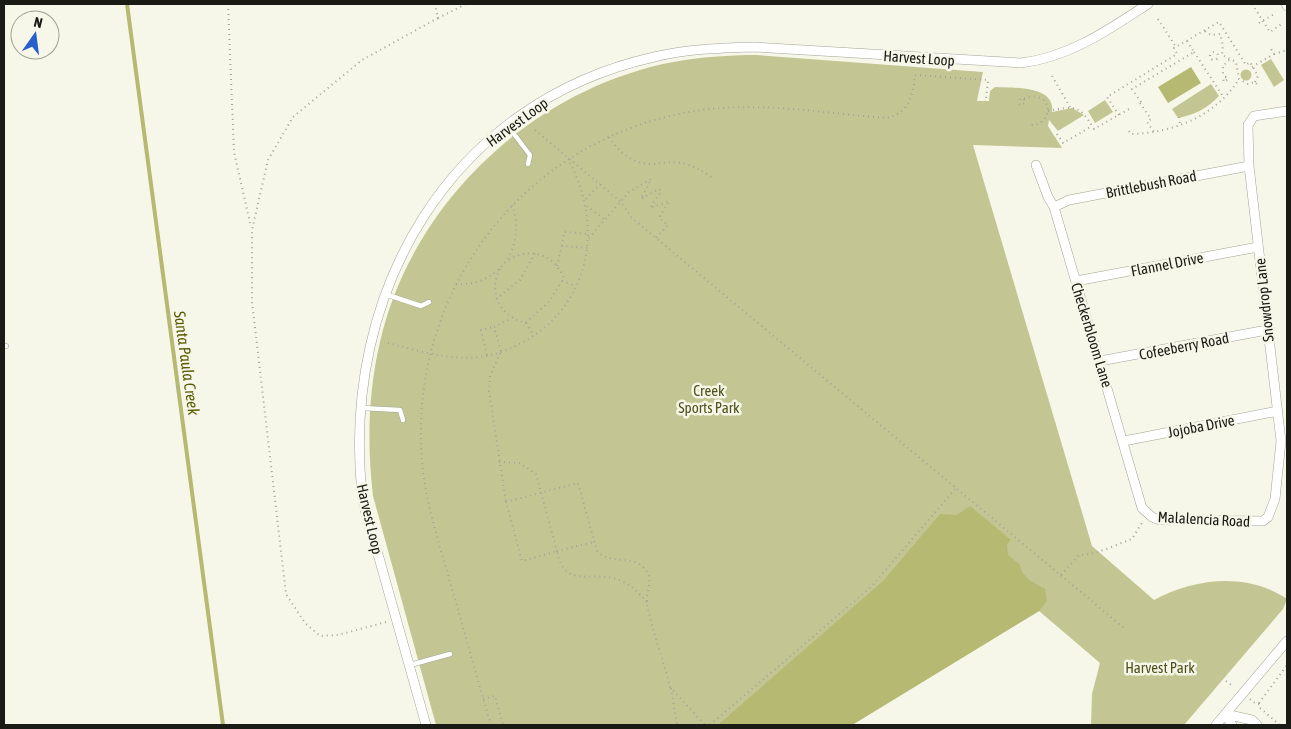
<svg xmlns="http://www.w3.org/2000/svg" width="1291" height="729" font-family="'Asap Condensed',sans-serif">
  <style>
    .green { fill: #c3c693 }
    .water { fill: #b5b972 }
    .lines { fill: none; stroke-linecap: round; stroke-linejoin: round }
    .stream { stroke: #b5b972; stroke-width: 4 }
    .service-casing { stroke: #a2a395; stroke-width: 5.5 }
    .minor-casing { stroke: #a2a395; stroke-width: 10 }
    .path { stroke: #a2a397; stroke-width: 2; stroke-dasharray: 1 4; stroke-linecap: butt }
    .service { stroke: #fff; stroke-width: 4.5 }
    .minor { stroke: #fff; stroke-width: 9 }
    .labels { text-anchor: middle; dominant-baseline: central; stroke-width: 5; stroke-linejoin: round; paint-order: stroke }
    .street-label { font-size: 15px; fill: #1a1b15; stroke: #f6f7e8 }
    .park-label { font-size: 15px; fill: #50511d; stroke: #f6f7e8 }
    .water-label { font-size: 16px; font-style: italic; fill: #5a5b04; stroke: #f6f7e8 }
  </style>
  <rect width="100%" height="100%" fill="#f6f7e8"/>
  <!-- green -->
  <path class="green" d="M756,55L983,72L977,101H989L990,91L995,87C1012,88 1056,85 1052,112L1072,108L1084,115L1058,131L1049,120L1048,126L1062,148L973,145L1092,546L1154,600C1195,578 1247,572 1287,599L1283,609L1184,725H1091L1092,694L1100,663L1039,611L852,725H436L373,496C367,444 368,393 380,342C412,202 533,89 673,62C701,57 729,55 756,55Z
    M1271,59L1284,80L1274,87L1261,65Z
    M1240.5 75a5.5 5.5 0 1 1 11 0a5.5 5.5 0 1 1-11 0Z
    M1211,84L1219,96C1208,108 1194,115 1178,118L1172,109Z
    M1105,100L1113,112L1095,123L1088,111Z"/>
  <!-- water -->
  <path class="water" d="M1191,67L1201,83L1168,103L1158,87Z
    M970,506L1011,540L1007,545L1008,555L1020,565L1022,572L1029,580L1045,589L1047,601L1039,611L852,725H718L883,581L940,514L957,515Z"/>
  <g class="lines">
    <!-- stream -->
    <path class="stream" d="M127,4L223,725"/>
    <defs>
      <path id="service" d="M508,126L530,155L528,164
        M385,294L421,306L429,302
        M4,346H6
        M362,408L400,410L403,420
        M410,665L450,654"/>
      <path id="minor" d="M1286,4L1287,6
        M1036,165L1048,197L1054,207L1142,508L1152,517L1160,520L1263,521L1268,517L1275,499L1281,441L1249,166L1248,125L1254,116L1287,111
        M1054,207L1069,200L1249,166
        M1076,281L1258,247
        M1100,361L1267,330
        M1124,441L1278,411
        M1225,714L1252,720L1257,725
        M1225,714L1232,725
        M426,725C411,672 396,619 381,565C375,542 365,518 362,494C341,293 449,103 654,57C687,49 720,48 754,47L1021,63C1070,57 1108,30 1148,4
        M1216,725L1287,641"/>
    </defs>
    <!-- service casing -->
    <use href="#service" class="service-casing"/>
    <!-- minor casing -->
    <use href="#minor" class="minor-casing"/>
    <!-- path -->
    <path class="path" d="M228,4L234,152L251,227
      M1252,4L1270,32L1283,23
      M438,18L466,4
      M1158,19L1176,47
      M1259,23L1276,13
      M1205,31L1211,35L1220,34L1223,45L1222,55L1236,62L1239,79L1248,84L1255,82L1259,87
      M1194,52L1224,98
      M1210 56a4 4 0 1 1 8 0a4 4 0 1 1-8 0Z
      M1274,54L1287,50
      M1252,67L1274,54L1271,49
      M1052,76L1070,107
      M1226,77L1223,78L1224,82L1228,79L1223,74V66L1230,59
      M1024,99L1025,103L1020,105L1019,102L1021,98C1026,99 1031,95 1037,97C1056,102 1048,127 1029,125
      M1141,102L1132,89L1194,52L1187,41
      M1140,103L1151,119L1147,122L1154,132
      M1048,111C1075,106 1079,104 1094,129L1129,109
      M1119,115L1107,97L1177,54L1174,48L1219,22L1246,65L1250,62L1258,76L1255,82
      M1179,117L1180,125
      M535,130L621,202L632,218L1124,628
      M1129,131L1131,134C1173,133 1216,116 1239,79
      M1057,134L1063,143L1092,126
      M609,137C619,153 634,165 654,164C663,163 671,161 681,163C693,165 702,171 713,178
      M586,199L600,184
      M587,206L605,220
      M589,238L629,192L651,179L641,199L659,189L661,191L650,208L669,201L659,218L668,225L656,238
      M562,246L564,232L589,234
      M557,266L562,246L588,248
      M500,269C488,291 499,315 523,322L525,323L548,303L564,278C554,253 527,246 506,262
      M562,281L576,286
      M456,284C500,287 527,245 512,205
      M496,299L520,280L535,253
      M526,323L534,336
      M388,343C423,352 462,365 498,353C583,325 610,238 569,161
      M501,351L494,327L512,318
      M500,353L490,376L489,391L506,502
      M487,355L481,330L494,327
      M499,462L520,463L536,474L557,551L594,542
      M1061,575L1079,555C1096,555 1115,545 1132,539L1143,521
      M647,602C638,592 629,583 616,579C591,571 564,589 557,551L522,561L506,502L578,483L597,551C610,565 630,555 643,567C656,579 645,590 647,604C652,629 661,654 668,679L670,687L705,725
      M386,622L338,635L320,636L305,623L286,594L252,302V230L268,160L293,117L362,60L438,18L435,4
      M1226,681L1234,687
      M671,688L677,725
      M483,699L495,696L503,725
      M1250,699L1256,704H1259L1260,708L1280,725
      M1259,703L1287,665
      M491,725C477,678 464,630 450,582C439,542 425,502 422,461C408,290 525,138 695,111C757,101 824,113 886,118C910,113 913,95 915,75L988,80L986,99
      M710,725L871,587L956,488"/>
    <!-- service -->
    <use href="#service" class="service"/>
    <!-- minor -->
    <use href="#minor" class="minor"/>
  </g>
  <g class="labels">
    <!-- street labels -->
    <g class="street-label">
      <text transform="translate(919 58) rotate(4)">Harvest Loop</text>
      <text transform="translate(517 122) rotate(-36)">Harvest Loop</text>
      <text transform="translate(1151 184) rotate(-11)">Brittlebush Road</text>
      <text transform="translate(1167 264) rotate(-11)">Flannel Drive</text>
      <text transform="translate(1264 300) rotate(-96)">Snowdrop Lane</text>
      <text transform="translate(1092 335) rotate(73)">Checkerbloom Lane</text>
      <text transform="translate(1184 346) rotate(-11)">Cofeeberry Road</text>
      <text transform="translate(1201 426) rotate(-11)">Jojoba Drive</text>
      <text transform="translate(370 519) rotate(77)">Harvest Loop</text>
      <text transform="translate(1204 519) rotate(3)">Malalencia Road</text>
    </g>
    <!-- park labels -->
    <g class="park-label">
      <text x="709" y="390">Creek<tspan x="709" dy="17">Sports Park</tspan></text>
      <text x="1160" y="667">Harvest Park</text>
    </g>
    <!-- water labels -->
    <g class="water-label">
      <text transform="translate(187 363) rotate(82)">Santa Paula Creek</text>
    </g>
  </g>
  <!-- border -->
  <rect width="1291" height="729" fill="none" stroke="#1a1b15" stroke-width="10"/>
  <!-- north arrow -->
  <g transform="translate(35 35) rotate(14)"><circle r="24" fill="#f6f7e8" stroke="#9e9f94"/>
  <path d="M0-4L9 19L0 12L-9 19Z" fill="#285fcc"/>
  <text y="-8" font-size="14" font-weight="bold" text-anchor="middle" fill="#1a1b15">N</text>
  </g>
</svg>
